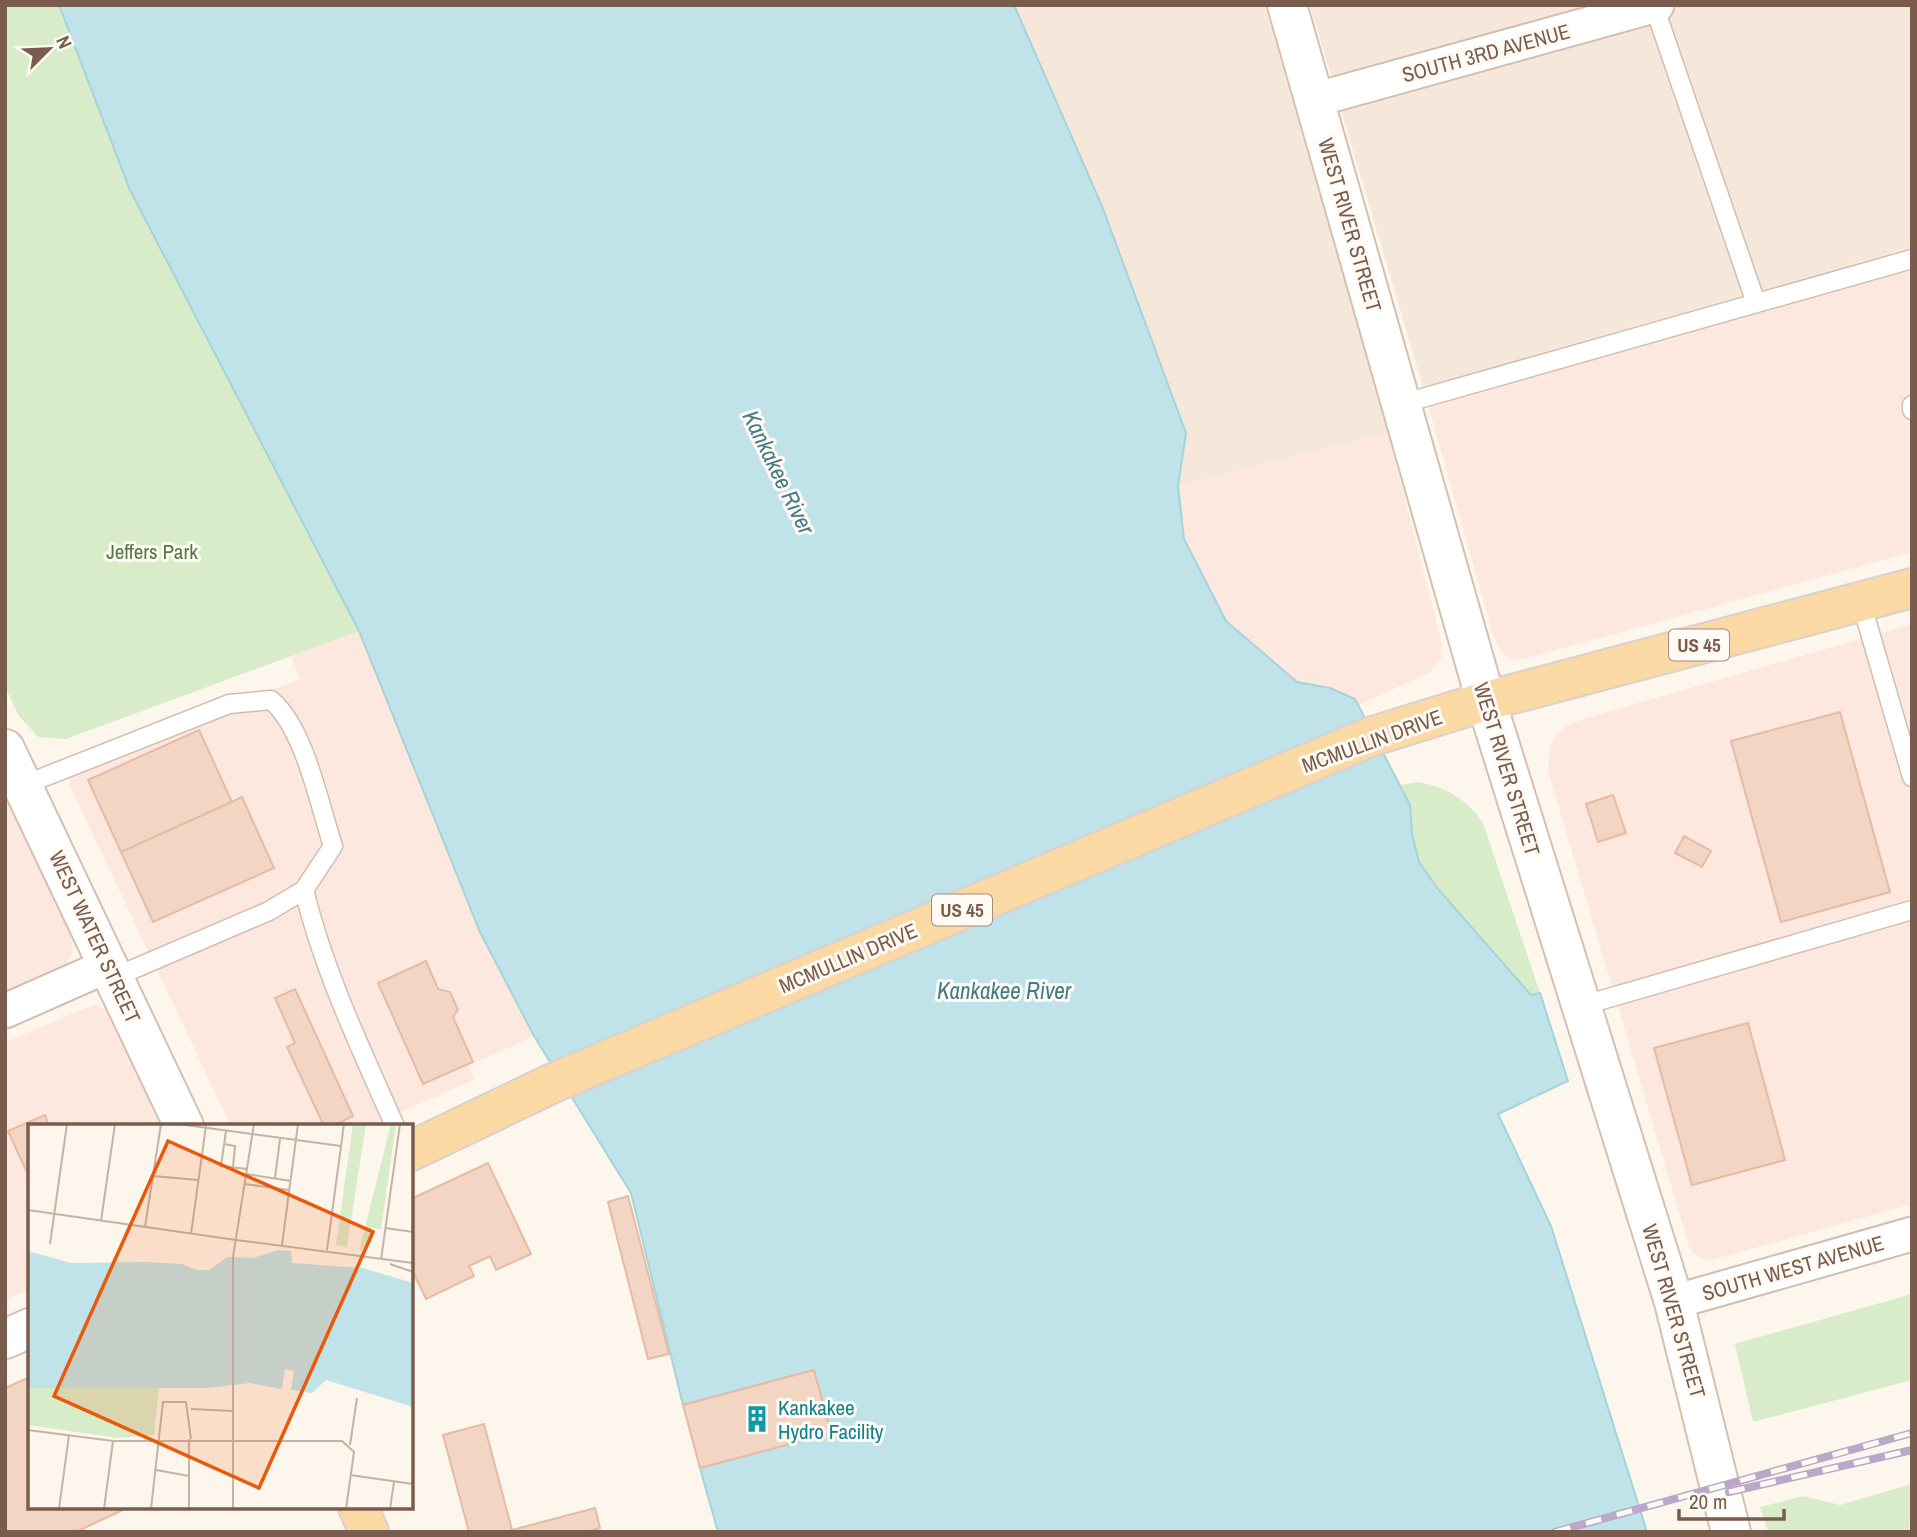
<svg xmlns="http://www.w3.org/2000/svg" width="1917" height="1537" font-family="'Archivo Narrow',sans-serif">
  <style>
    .residential { fill: #f5e8da }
    .commercial { fill: #fde8e0 }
    .green { fill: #d8ecc9 }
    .water { fill: #bfe3e8; stroke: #a5d3da; stroke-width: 2 }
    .building { fill: #f3d5c3; stroke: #e6bba3; stroke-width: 2 }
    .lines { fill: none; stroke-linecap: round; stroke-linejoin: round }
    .lane-casing { stroke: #d1beb0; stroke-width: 21 }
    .street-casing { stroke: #d1beb0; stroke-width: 37 }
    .secondary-casing { stroke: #d6c0b0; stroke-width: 42 }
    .primary-casing { stroke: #dad1cd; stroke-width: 42 }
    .lane { stroke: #fff; stroke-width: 18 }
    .street { stroke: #fff; stroke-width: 33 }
    .secondary { stroke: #fff; stroke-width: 38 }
    .primary { stroke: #fbd9a5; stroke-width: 38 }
    .rail-casing { stroke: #b9a8c9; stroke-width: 8 }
    .rail { stroke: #fffaf3; stroke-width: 5; stroke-dasharray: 16; stroke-linecap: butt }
    .labels { text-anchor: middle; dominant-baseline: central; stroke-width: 6; stroke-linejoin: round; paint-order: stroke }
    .shield { fill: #fffaf3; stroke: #a28b7f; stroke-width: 2 }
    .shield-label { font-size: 19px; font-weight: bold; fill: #7a5c4d }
    .street-label { font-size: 21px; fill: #7a5c4d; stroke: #fffaf3 }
    .park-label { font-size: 21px; fill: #537a41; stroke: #fffaf3 }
    .culture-label { font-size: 21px; fill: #0d838f; stroke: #fffaf3; text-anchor: start }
    .water-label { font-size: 23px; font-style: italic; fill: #437c86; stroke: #fffaf3 }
    .inset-road { fill: none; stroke: #c5b3a7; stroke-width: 2 }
    .view { fill: #e8590c; fill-opacity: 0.15; stroke: #e8590c; stroke-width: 3.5 }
    .inset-edge { fill: none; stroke: #7a5c4d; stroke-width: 3.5 }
  </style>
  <rect width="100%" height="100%" fill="#fdf6ec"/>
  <!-- residential -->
  <path class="residential" d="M1014,5H1265L1388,433L1178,486L1186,433L1102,206Z
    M1310,5H1912V247L1423,387Z"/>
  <!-- commercial -->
  <path class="commercial" d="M1912,247V552L1531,657L1511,660L1501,652L1493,635L1423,387Z
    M1388,433L1442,644L1441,659L1429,673L1358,705L1355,699L1330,688L1297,682L1226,621L1184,539L1178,486Z
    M1912,624V1204L1712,1260L1699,1258L1690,1249L1548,771L1550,747L1557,734L1568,725L1583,719Z
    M359,631L480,932L534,1036L469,1065L475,1079L369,1126H231L70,786L71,773L83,763L300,679L291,656Z
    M5,808L14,809L71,936L73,952L66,964L56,971L5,992Z
    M96,1004L110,1012L162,1126H30V1289L5,1300V1042Z"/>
  <!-- green -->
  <path class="green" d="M5,5H59L130,190L359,631L66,739L38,737L19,716L5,687Z
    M1419,782C1447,788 1467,799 1483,823L1540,993L1531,995L1438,889L1419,862L1412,833L1410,805L1401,785Z
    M1912,1294V1380L1753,1422L1735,1344Z
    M1912,1484L1909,1532H1768L1760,1507L1803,1496L1840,1505Z"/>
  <!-- water -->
  <path class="water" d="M59,5H1014L1102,206L1186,433L1178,486L1184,539L1226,621L1297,682L1330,688L1355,699L1410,805L1412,833L1419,862L1438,889L1531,995L1540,993L1568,1081L1498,1114L1551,1226L1647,1532H718L700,1468L831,1433L814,1370L683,1405L631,1193L534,1036L480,932L359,631L130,190Z"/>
  <!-- building -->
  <path class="building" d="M1840,712L1890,892L1781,922L1731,741Z
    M199,730L232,802L121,852L88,780Z
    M1613,795L1626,833L1598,842L1586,804Z
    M242,797L274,868L153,922L121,852Z
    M1684,836L1711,851L1702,867L1675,853Z
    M426,961L438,989L450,992L458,1010L453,1017L473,1062L423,1084L378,983Z
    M295,989L353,1116L333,1126H324L287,1047L295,1043L275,998Z
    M1748,1023L1785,1160L1692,1185L1654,1048Z
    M45,1115L49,1126H30V1179L8,1131Z
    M488,1163L531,1254L496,1270L490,1256L469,1266L474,1276L426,1299L411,1268V1199Z
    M628,1196L669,1354L648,1359L608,1202Z
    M814,1370L831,1433L700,1468L683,1405Z
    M30,1377V1507H129L76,1532H5V1388Z
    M484,1424L512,1530L595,1508L600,1528L586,1532H469L443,1435Z"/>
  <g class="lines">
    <defs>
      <path id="lane" d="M1654,6L1756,303
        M1401,404L1912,259
        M1912,405V410
        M1861,602L1912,777
        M19,787L229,704L271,700C305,729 319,804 333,846L304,890L269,911L115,977
        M304,890C324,972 361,1049 395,1126
        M1581,1006L1912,910"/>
      <path id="street" d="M1314,100L1657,5
        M5,1011L109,965
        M1674,1302L1912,1234"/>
      <path id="secondary" d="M1287,5L1486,701L1674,1302L1731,1532
        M5,749L184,1126
        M5,1339L30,1328"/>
      <path id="primary" d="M411,1151L553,1083L1370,737L1486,701L1912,588
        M358,1507L369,1532"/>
    </defs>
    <!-- lane casing -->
    <use href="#lane" class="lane-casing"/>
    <!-- street casing -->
    <use href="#street" class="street-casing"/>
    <!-- secondary casing -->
    <use href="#secondary" class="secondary-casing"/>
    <!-- primary casing -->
    <use href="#primary" class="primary-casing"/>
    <!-- lane -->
    <use href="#lane" class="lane"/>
    <!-- street -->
    <use href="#street" class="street"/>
    <!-- secondary -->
    <use href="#secondary" class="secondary"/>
    <!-- primary -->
    <use href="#primary" class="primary"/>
    <defs>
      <path id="rail" d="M1729,1492L1912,1450
        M1555,1532L1912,1433"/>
    </defs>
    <!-- rail casing -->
    <use href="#rail" class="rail-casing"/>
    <!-- rail -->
    <use href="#rail" class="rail"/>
  </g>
  <!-- icons -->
  <defs>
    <symbol id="building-bare" viewBox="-9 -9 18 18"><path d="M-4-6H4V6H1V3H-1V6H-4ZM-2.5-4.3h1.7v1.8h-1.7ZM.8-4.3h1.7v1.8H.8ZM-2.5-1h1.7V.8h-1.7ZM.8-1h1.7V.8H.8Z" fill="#0f9aa8" stroke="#fffaf3" stroke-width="2.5" paint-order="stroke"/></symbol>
  </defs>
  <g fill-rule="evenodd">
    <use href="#building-bare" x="738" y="1400" width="38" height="38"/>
  </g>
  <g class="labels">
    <!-- shield labels -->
    <g class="shield">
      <rect x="1669" y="629.5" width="60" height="31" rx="5"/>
      <rect x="932" y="894.5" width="60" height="31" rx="5"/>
    </g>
    <g class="shield-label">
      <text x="1699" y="645">US 45</text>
      <text x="962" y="910">US 45</text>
    </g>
    <!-- street labels -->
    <g class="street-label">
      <text transform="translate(1486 53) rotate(-15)">SOUTH 3RD AVENUE</text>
      <text transform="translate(1350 225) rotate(74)">WEST RIVER STREET</text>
      <text transform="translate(1372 741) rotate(-20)">MCMULLIN DRIVE</text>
      <text transform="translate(1507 769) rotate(73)">WEST RIVER STREET</text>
      <text transform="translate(95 937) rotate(65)">WEST WATER STREET</text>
      <text transform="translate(848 958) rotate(-23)">MCMULLIN DRIVE</text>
      <text transform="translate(1793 1268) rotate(-16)">SOUTH WEST AVENUE</text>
      <text transform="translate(1674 1311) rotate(74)">WEST RIVER STREET</text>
    </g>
    <!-- park labels -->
    <g class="park-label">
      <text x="152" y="551">Jeffers Park</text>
    </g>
    <!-- culture labels -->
    <g class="culture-label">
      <text x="778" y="1407">Kankakee<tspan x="778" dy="24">Hydro Facility</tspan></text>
    </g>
    <!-- water labels -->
    <g class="water-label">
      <text transform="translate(779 472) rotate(64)">Kankakee River</text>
      <text x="1004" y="990">Kankakee River</text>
    </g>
  </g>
  <!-- overview -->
  <g transform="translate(28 1124)">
    <rect width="385" height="385" fill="#fdf6ec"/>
    <path d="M325,0H338L319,123L308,121ZM363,0H368L353,105L344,104V119L331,127ZM131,262L126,311L89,314L0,301L1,264Z" fill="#d8ecc9"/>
    <path d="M250,126L263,127L264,139L335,144L385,159V283L298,256L284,269L263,266L266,247L257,245L254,265L222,259L179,264H0V127L43,139L119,138L154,140L168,146H181L199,133L225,134Z" fill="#bfe3e8"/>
    <path class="inset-road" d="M150,0L313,22M198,7L193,42L219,45M196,20L207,22L205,43M218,50L263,57M125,52L170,56M247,54L252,15M217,60L261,66M0,86L208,116M73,97L87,0M117,103L133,0M357,104L385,108M163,110L178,2M208,116L385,139M22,120L39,0M254,121L270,0M299,126L316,0M353,136L372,0M362,140L385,148M163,285L204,287M0,306L85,317H314L326,328L318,385M161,315V385M322,321L329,274M128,346L161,352M322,351L385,360M31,385L41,311M76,385L85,317M123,385L135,278H158L163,315M205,385V133L226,0M362,385L366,358"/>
    <path class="view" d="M140,17L345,108L231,364L26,272Z"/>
    <rect width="385" height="385" class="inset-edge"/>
  </g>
  <!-- border -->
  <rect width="1917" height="1537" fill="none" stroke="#7a5c4d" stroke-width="14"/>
  <!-- north arrow -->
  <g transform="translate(49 49) rotate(66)" stroke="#fffaf3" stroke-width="5" paint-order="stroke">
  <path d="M0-5L12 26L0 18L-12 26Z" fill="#7a5c4d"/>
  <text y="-10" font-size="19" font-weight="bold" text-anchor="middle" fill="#7a5c4d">N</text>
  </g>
  <!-- scale -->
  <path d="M1679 1509v10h105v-10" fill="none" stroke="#7a5c4d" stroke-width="3.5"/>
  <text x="1689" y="1509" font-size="21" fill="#7a5c4d" stroke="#fffaf3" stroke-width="5" paint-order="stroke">20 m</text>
</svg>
